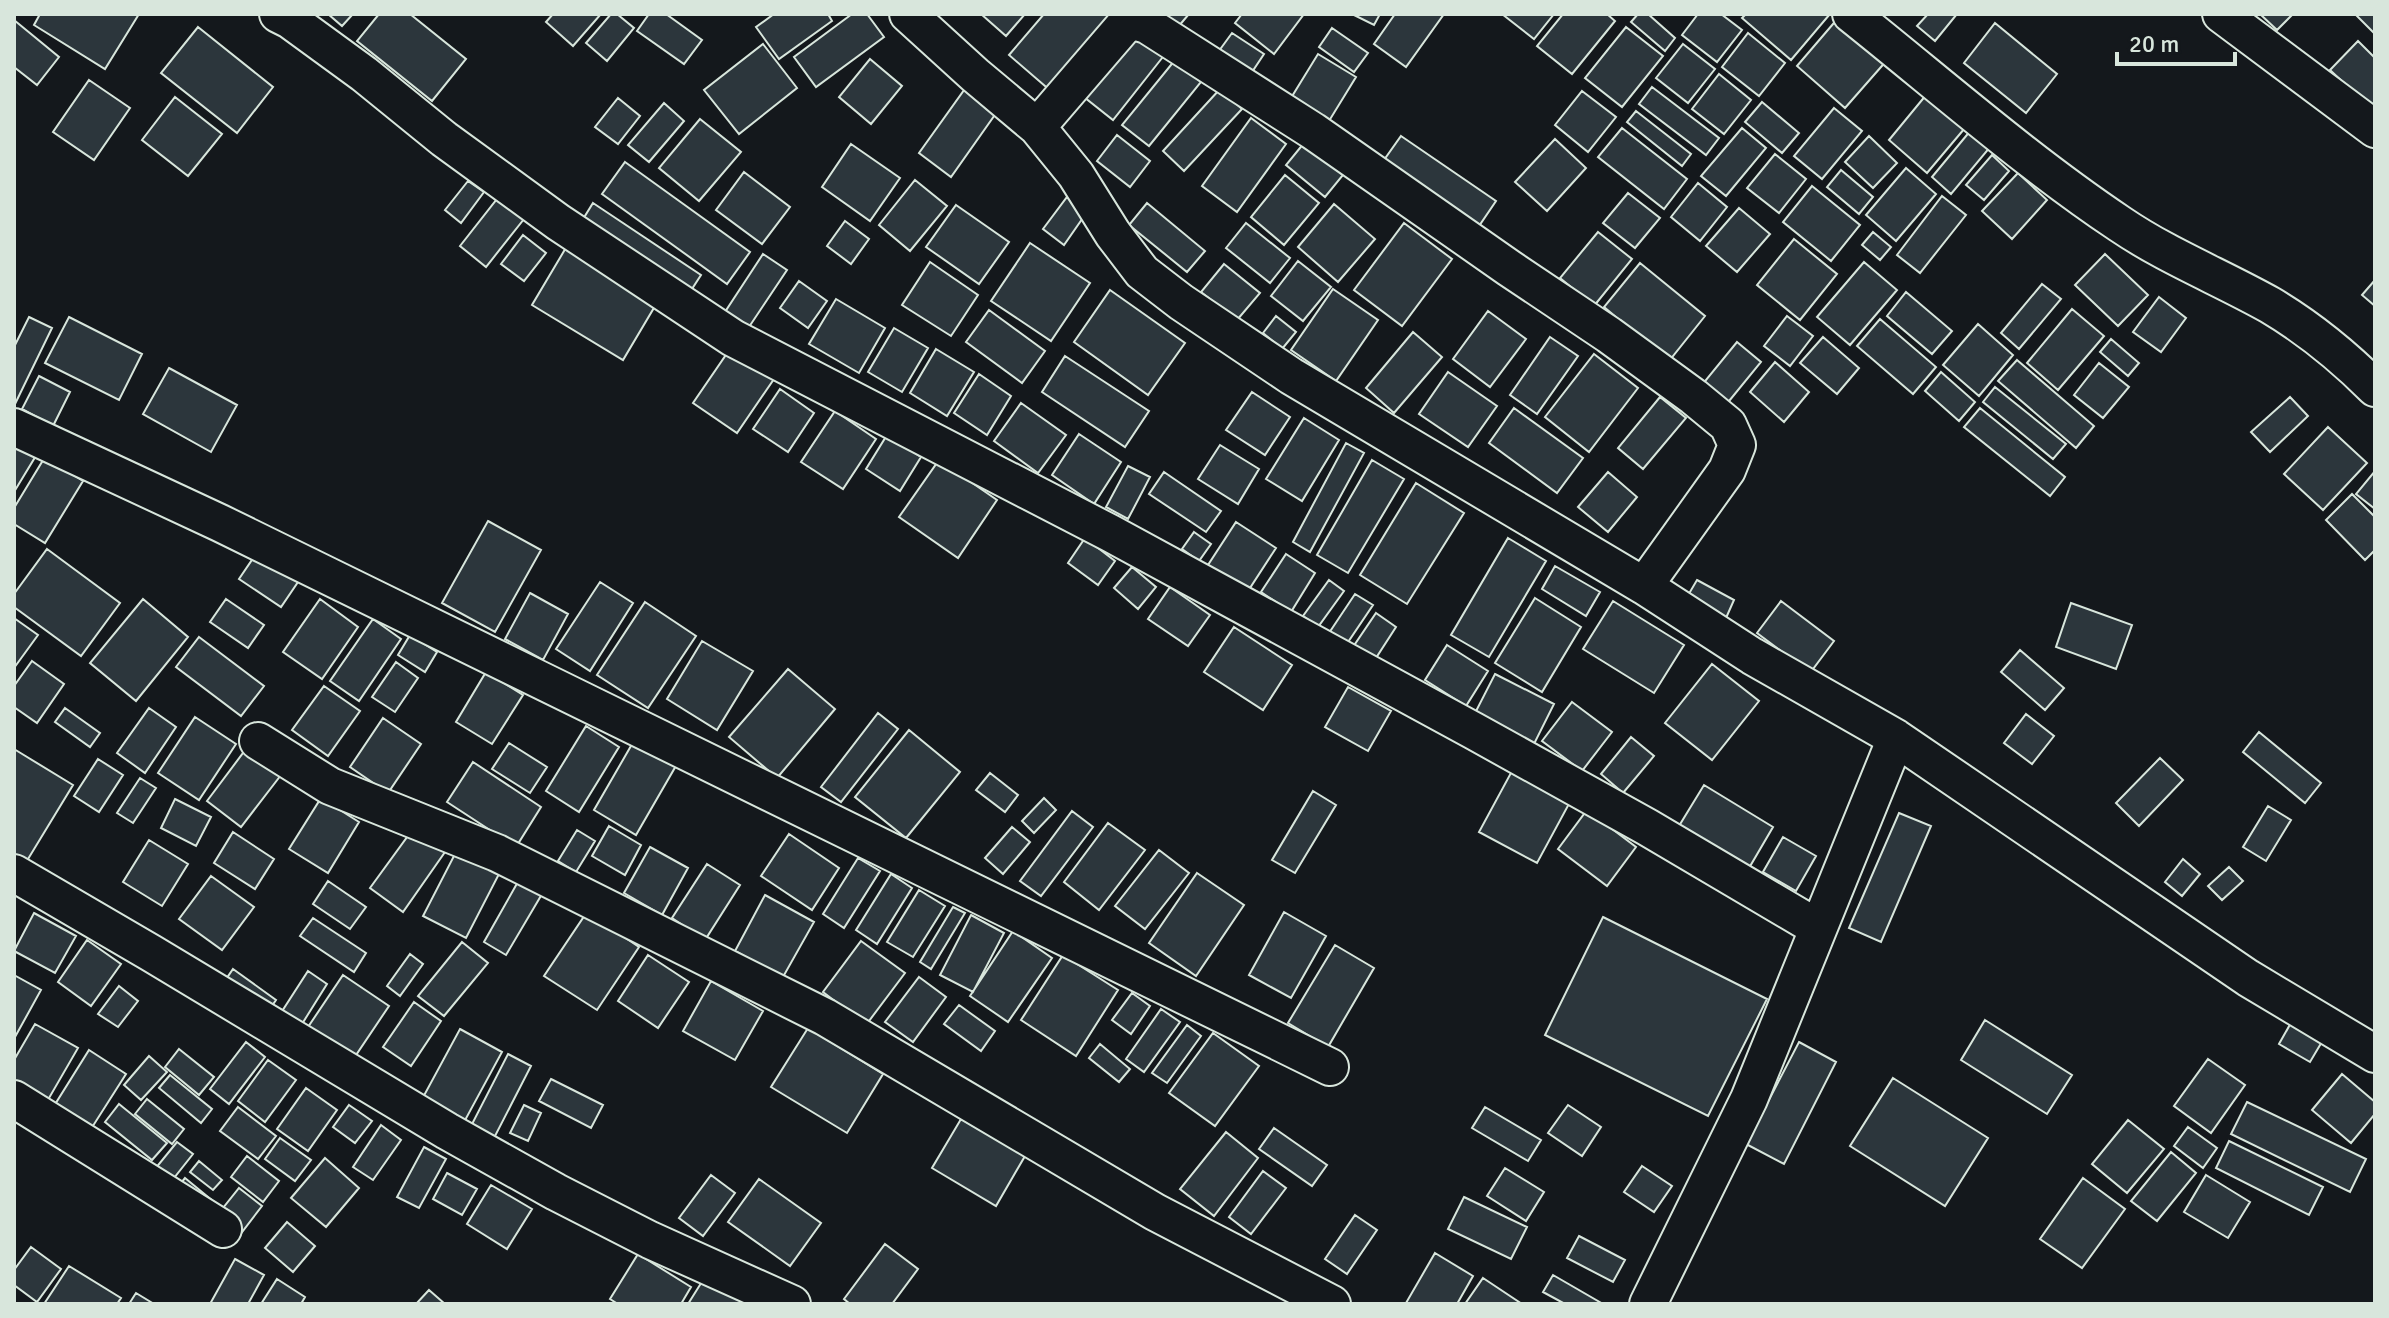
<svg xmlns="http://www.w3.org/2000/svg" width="2389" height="1318" font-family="Signika,sans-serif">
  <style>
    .building { fill: #2c363c; stroke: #d8e6dc; stroke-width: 2 }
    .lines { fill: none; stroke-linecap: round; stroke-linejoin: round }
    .minor-casing { stroke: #d8e6dc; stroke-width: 40 }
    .minor { stroke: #14181c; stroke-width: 36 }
  </style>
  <rect width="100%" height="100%" fill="#14181c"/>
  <!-- building -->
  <path class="building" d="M40,14H139L105,69L34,25Z
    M328,14H353L342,26Z
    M379,14H410L466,59L432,101L357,41Z
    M553,14H601L573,46L546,22Z
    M611,14H617L634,28L607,61L586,43Z
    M649,14H666L702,40L684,64L637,31Z
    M774,14H828L832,21L779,59L756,27Z
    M852,14H867L884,37L816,87L794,57Z
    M981,14H1025L1006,36Z
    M1044,14H1117L1052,92L1009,55Z
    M1162,14H1189L1178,27Z
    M1242,14H1304L1274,54L1235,23Z
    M1352,14H1380L1374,25Z
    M1395,14H1444L1406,67L1374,44Z
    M1502,14H1554L1534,39Z
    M1563,14H1607L1615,21L1572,74L1537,46Z
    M1638,14H1648L1675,38L1665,51L1631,22Z
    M1698,14H1721L1742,30L1717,62L1682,35Z
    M1746,14H1830L1791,60L1742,18Z
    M1928,14H1957L1935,41L1917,26Z
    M2260,14H2293L2277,30Z
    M2355,14H2375V34Z
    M1839,17L1888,59L1845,108L1797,66Z
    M14,20L59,57L37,85L14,67Z
    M1995,23L2057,74L2026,113L1964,63Z
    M198,27L273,87L237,133L161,73Z
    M1626,27L1663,56L1622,107L1585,78Z
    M1332,28L1368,53L1354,72L1319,47Z
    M1137,29L1166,53L1113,120L1084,97Z
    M1232,33L1264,54L1248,78L1216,55Z
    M1748,33L1785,63L1759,96L1722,67Z
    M2358,41L2375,58V112L2330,70Z
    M763,44L797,88L739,134L704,90Z
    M1683,44L1715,69L1688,103L1656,78Z
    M1318,54L1356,77L1329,121L1291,98Z
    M870,59L902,86L871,124L839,97Z
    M1175,60L1201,82L1149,146L1122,125Z
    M1719,74L1751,100L1724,134L1692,109Z
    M89,80L130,108L94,160L53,132Z
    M967,86L999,109L951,177L919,153Z
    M1652,87L1719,138L1706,155L1639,104Z
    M1220,89L1242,109L1184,171L1163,151Z
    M1931,89L1970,122L1927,173L1889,140Z
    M1582,91L1616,117L1588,152L1555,125Z
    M175,97L222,134L188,176L142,140Z
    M618,98L640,116L618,144L595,127Z
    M1762,102L1799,133L1782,153L1745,122Z
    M664,103L684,121L649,162L628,145Z
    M1834,108L1862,131L1822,179L1794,156Z
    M1636,111L1691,154L1682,166L1627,122Z
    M1251,118L1286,144L1237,212L1202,186Z
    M700,119L741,152L699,201L659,168Z
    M1976,124L1996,140L1951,194L1932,177Z
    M1622,128L1687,179L1664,209L1598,157Z
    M1742,128L1766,148L1726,196L1701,176Z
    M1117,135L1150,161L1130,187L1097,161Z
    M1401,136L1496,201L1479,226L1384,160Z
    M1869,136L1897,163L1873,188L1845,162Z
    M1555,139L1586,168L1547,211L1515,182Z
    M1304,143L1343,175L1325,197L1286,165Z
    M851,144L900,178L870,221L822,187Z
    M1775,154L1806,179L1779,213L1747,188Z
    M1992,155L2009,171L1984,200L1966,185Z
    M625,162L750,252L727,284L602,194Z
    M1906,168L1936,194L1896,241L1866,215Z
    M1841,170L1873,197L1859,214L1827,187Z
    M744,172L790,207L762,244L716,210Z
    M2018,173L2047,200L2012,239L1982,211Z
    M1285,175L1319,203L1284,245L1251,217Z
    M915,180L947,206L910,251L879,225Z
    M468,181L484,192L461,223L445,210Z
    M1698,183L1727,207L1700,241L1671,217Z
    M1812,186L1860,225L1831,261L1783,222Z
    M1628,193L1660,218L1635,248L1603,223Z
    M1942,196L1966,215L1920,273L1897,255Z
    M1067,197L1087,212L1064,245L1043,229Z
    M497,199L524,219L486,267L460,246Z
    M593,203L701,275L688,295L580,224Z
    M1147,203L1205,251L1187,272L1129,225Z
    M1334,204L1375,239L1338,282L1298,247Z
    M956,205L1009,242L979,284L926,247Z
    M1739,208L1770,234L1737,272L1706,246Z
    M845,221L869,239L851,264L827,246Z
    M1246,223L1290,258L1270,283L1226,248Z
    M1404,223L1452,259L1402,326L1354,290Z
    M1598,232L1632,259L1594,306L1560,278Z
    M1873,232L1891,247L1880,260L1862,245Z
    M523,235L546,253L524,281L501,264Z
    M1794,239L1837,274L1800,320L1757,285Z
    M1030,243L1090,283L1051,341L991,301Z
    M567,246L658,301L623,360L532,305Z
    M763,254L787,270L747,330L723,315Z
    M2105,254L2148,295L2118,326L2075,285Z
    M1298,261L1331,287L1303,321L1271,296Z
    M930,262L978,295L951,336L902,305Z
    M1864,262L1897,290L1850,345L1817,317Z
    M1640,263L1705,316L1669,361L1604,307Z
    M1224,264L1260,293L1237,320L1201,292Z
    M2375,280V306L2362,295Z
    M799,281L827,301L808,328L780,308Z
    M2042,284L2061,299L2019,349L2001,333Z
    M1333,289L1378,320L1336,381L1291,350Z
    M1110,290L1185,343L1148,395L1074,342Z
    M1906,292L1952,331L1932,354L1887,316Z
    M2159,297L2186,318L2161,352L2133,332Z
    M836,299L885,328L859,373L809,344Z
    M2072,309L2104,336L2058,390L2027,363Z
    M989,310L1045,351L1022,383L966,342Z
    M1488,311L1526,339L1490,387L1453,359Z
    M1276,316L1296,332L1282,349L1263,333Z
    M1787,316L1813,336L1790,366L1764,346Z
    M29,317L52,328L15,404L14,347Z
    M69,317L142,354L119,400L45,363Z
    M1880,319L1936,367L1913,394L1857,346Z
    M1978,324L2013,355L1979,396L1943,365Z
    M894,328L928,348L902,392L868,372Z
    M1413,332L1442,357L1394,413L1366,388Z
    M1550,337L1578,356L1537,414L1510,395Z
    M1823,337L1859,368L1837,394L1800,363Z
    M2111,339L2139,363L2128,376L2100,352Z
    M1737,342L1761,362L1725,406L1701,386Z
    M730,349L774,379L737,433L693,403Z
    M936,349L974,372L947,416L910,393Z
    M1594,354L1638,388L1589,452L1545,417Z
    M1065,356L1149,411L1125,447L1042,392Z
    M2017,360L2094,426L2076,448L1998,381Z
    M1775,362L1809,392L1784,422L1750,392Z
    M2099,363L2129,387L2103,418L2074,395Z
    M169,368L237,405L211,452L143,414Z
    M1448,372L1497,406L1468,447L1419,414Z
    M1941,372L1975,402L1959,421L1925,391Z
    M979,374L1011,396L987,435L954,413Z
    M39,376L70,392L53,426L22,409Z
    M1995,387L2066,444L2053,459L1983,402Z
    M780,389L814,413L788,452L753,429Z
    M1252,392L1290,417L1265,455L1226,430Z
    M1660,397L1686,418L1643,469L1618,448Z
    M2290,397L2308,416L2270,452L2251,432Z
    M1021,403L1066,435L1038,473L994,441Z
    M1514,408L1583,458L1557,493L1489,443Z
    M1980,408L2065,477L2050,496L1964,427Z
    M835,411L876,439L843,489L801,462Z
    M1304,418L1339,440L1302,501L1266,479Z
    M2328,427L2367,463L2323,510L2284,474Z
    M1079,434L1121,462L1094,504L1052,475Z
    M887,435L921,457L900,491L866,469Z
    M14,441L37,454L14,492Z
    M1346,443L1364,453L1310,552L1293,542Z
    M1220,445L1259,469L1238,504L1198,479Z
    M45,457L83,481L45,543L14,524V508Z
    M939,460L997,500L958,558L899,517Z
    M1372,460L1404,479L1348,573L1317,555Z
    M1128,466L1150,477L1128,519L1106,507Z
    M2375,471V509L2356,494Z
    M1164,472L1221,511L1206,532L1149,494Z
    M1608,472L1637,497L1608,532L1578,507Z
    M1416,483L1464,513L1407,604L1360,575Z
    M2352,494L2375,517V550L2365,560L2326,520Z
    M488,521L541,550L495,632L442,603Z
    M1236,522L1276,548L1248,591L1208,565Z
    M1194,532L1211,544L1199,561L1182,549Z
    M1085,538L1115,561L1098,585L1068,563Z
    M1508,538L1546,561L1489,657L1451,635Z
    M47,549L120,603L81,656L14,607V594Z
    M256,554L298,582L281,607L239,579Z
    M1286,554L1315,573L1291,612L1261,592Z
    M1555,566L1600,592L1586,616L1542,589Z
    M1132,567L1156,587L1138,609L1114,588Z
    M1329,580L1344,591L1318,627L1303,616Z
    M1697,580L1734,600L1726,618L1687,597Z
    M600,582L633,603L590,671L556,649Z
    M1170,587L1210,615L1188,646L1148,619Z
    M530,593L568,614L543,660L505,639Z
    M1355,594L1373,605L1344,648L1327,636Z
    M1535,598L1581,627L1542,692L1495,663Z
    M143,599L188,637L136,701L90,663Z
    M226,599L264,625L248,648L210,622Z
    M320,599L358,627L322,679L283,652Z
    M1613,601L1684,645L1654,693L1583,649Z
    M1781,601L1834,641L1810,673L1757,633Z
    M645,602L696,636L648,708L597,675Z
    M2071,603L2132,625L2116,669L2056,647Z
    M1376,613L1396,627L1374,661L1353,647Z
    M14,618L38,635L14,668Z
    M373,619L401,639L359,701L330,681Z
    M1234,627L1292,665L1263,710L1204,672Z
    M410,635L437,652L425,672L398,655Z
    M199,637L264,686L241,716L176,667Z
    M702,641L753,671L717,730L667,699Z
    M1447,645L1488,671L1466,706L1425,680Z
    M2020,650L2064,688L2045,710L2001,672Z
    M32,661L64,684L37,723L14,707V686Z
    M396,662L418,678L395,712L372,697Z
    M1712,664L1759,701L1712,760L1665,723Z
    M788,669L835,709L777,778L729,737Z
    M486,672L523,695L492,744L456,722Z
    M1495,674L1554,704L1533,746L1474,715Z
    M324,686L360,711L328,756L292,730Z
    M1348,687L1391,711L1368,751L1325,727Z
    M1572,702L1612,732L1582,771L1542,741Z
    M65,708L100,733L90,747L55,722Z
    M149,708L176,727L145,773L117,753Z
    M878,713L898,729L841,802L821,787Z
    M2026,714L2054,736L2032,764L2004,743Z
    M195,717L236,744L199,800L158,773Z
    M383,718L421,744L388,793L350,767Z
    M586,726L619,747L579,812L546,791Z
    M909,730L960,772L906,838L855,797Z
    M2259,732L2321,783L2305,803L2243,752Z
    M1631,737L1654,756L1623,793L1601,774Z
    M635,739L677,764L636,835L594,810Z
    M509,743L547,767L530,793L492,769Z
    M14,749L73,785L25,864L14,858Z
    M246,749L281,775L241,827L207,801Z
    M2160,758L2183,780L2139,826L2116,803Z
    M98,759L123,775L99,812L74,796Z
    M473,762L541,807L516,847L447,802Z
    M1512,771L1570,802L1537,863L1479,832Z
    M990,773L1018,795L1005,812L976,790Z
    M140,778L156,788L133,823L117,813Z
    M1704,785L1773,827L1749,868L1679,826Z
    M1313,791L1336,805L1295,873L1272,860Z
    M321,798L359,822L328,873L289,849Z
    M1044,798L1056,810L1034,833L1022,821Z
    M175,799L211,817L196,846L161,828Z
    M2268,806L2291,820L2266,861L2243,847Z
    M1587,810L1636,847L1607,886L1558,849Z
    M1072,811L1093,827L1041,896L1020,881Z
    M1899,813L1931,826L1881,942L1849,928Z
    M1108,823L1145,850L1099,910L1064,882Z
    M609,826L641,845L625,875L592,856Z
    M1012,827L1030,842L1003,874L985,858Z
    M413,829L445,852L403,912L370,888Z
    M577,830L595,841L576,872L558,861Z
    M233,832L274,859L255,889L214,863Z
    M789,834L839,868L812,910L761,876Z
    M1783,837L1816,856L1796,891L1763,872Z
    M149,840L188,864L162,906L123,882Z
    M650,847L688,868L662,915L624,893Z
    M1159,850L1189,873L1145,929L1115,906Z
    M456,852L499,874L466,938L423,916Z
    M858,858L880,871L844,928L823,914Z
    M2183,859L2200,874L2182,896L2165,882Z
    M707,864L740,885L705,940L672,918Z
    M2229,867L2243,881L2222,900L2208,886Z
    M1197,873L1244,905L1196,976L1149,943Z
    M891,874L912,888L877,944L856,930Z
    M211,876L254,907L222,950L179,919Z
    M519,880L542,894L506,955L484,942Z
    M328,881L366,907L350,929L313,904Z
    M919,890L945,906L913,957L887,942Z
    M765,895L814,922L783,977L735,951Z
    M953,907L965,913L931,969L920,962Z
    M587,912L639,947L597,1010L544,976Z
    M1284,912L1326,936L1291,998L1249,975Z
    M34,913L76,936L55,973L14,951Z
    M971,915L1004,933L973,992L940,975Z
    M1603,917L1767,999L1708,1116L1545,1035Z
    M313,918L366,953L354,972L300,936Z
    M1013,931L1052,958L1008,1022L970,996Z
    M87,940L121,964L91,1006L58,982Z
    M861,941L905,973L866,1025L823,992Z
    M462,942L488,963L444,1016L418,996Z
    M1335,945L1374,968L1328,1047L1288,1023Z
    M410,954L423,964L400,996L387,986Z
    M648,955L689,982L658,1028L618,1001Z
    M1063,955L1118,990L1076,1056L1021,1020Z
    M233,969L276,1000L263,1019L220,988Z
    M308,971L327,984L297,1032L277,1019Z
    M14,975L41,990L15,1037H14Z
    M343,975L389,1006L352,1061L306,1030Z
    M919,977L946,997L913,1042L885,1022Z
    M711,981L763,1011L735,1060L683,1031Z
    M119,986L138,1001L118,1027L98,1014Z
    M1132,993L1150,1006L1131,1034L1112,1020Z
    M414,1002L441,1021L411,1066L383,1047Z
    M959,1005L995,1031L981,1051L944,1024Z
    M1161,1009L1180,1022L1144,1072L1126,1059Z
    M1985,1020L2072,1075L2047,1114L1961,1060Z
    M2292,1021L2323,1040L2310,1062L2279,1044Z
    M35,1024L78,1048L45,1105L14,1087V1060Z
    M1187,1025L1201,1036L1167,1083L1152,1073Z
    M808,1028L883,1074L847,1133L771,1087Z
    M460,1029L502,1052L463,1124L421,1101Z
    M1213,1033L1259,1066L1215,1126L1169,1093Z
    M246,1042L265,1057L229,1104L210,1089Z
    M1799,1042L1836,1062L1784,1164L1746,1144Z
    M1100,1044L1130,1069L1119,1082L1089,1058Z
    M179,1049L214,1077L199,1095L165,1067Z
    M89,1050L126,1074L91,1129L54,1106Z
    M508,1054L531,1066L494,1138L471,1126Z
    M149,1056L167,1072L141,1100L124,1085Z
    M2208,1059L2245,1085L2211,1133L2174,1106Z
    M268,1060L296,1080L265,1122L238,1101Z
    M2342,1074L2375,1102V1114L2351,1143L2312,1110Z
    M170,1075L212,1109L201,1123L159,1088Z
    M1893,1078L1988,1138L1945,1206L1850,1146Z
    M551,1079L603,1105L591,1128L539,1101Z
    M306,1088L337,1110L308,1151L277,1129Z
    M147,1099L184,1129L172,1144L135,1114Z
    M2247,1102L2366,1159L2350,1192L2231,1134Z
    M119,1104L167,1143L152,1160L105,1122Z
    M349,1105L372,1121L355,1143L333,1127Z
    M524,1105L541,1113L528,1141L510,1133Z
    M1568,1105L1601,1127L1582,1156L1548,1133Z
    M238,1107L276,1136L258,1159L220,1131Z
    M1485,1107L1541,1140L1528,1161L1472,1128Z
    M961,1119L1025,1156L996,1206L932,1168Z
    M2128,1120L2164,1149L2127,1193L2092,1164Z
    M381,1125L401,1140L373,1180L353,1167Z
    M2188,1127L2217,1148L2203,1168L2174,1146Z
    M1274,1128L1327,1165L1312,1186L1259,1149Z
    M1226,1132L1258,1158L1214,1216L1180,1189Z
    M280,1138L311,1160L295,1181L265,1159Z
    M2229,1141L2323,1187L2309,1215L2216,1168Z
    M177,1142L193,1154L166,1188L150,1175Z
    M424,1147L446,1159L419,1208L397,1197Z
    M2171,1152L2196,1173L2157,1221L2131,1201Z
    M247,1156L279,1181L263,1202L231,1177Z
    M325,1158L359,1188L326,1227L291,1198Z
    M199,1161L222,1180L213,1190L190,1172Z
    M1642,1166L1672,1186L1654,1212L1624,1192Z
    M1505,1168L1544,1192L1526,1221L1487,1196Z
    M1263,1171L1286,1188L1251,1234L1229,1217Z
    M447,1173L477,1189L462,1215L433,1199Z
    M711,1175L735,1193L703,1236L679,1218Z
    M2206,1175L2250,1202L2228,1238L2184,1212Z
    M185,1178L219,1206L176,1189Z
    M2083,1178L2125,1209L2082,1268L2040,1239Z
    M759,1179L821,1223L790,1266L728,1222Z
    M491,1185L532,1209L507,1249L467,1224Z
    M239,1188L262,1206L239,1236L215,1218Z
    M1464,1197L1527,1227L1511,1259L1448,1229Z
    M1355,1215L1377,1230L1347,1274L1325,1259Z
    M287,1222L315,1246L293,1272L265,1248Z
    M1579,1236L1625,1260L1613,1282L1567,1258Z
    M885,1244L918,1269L892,1304H850L844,1299Z
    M31,1247L61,1269L37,1302L14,1285V1270Z
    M1435,1253L1473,1276L1457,1304H1408L1406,1303Z
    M638,1254L691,1287L681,1304H618L610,1299Z
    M235,1259L264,1275L248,1304H210Z
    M69,1266L121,1298L117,1304H44Z
    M708,1272L748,1296L743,1304H688Z
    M1553,1275L1603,1304H1565L1543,1292Z
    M1483,1278L1522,1304H1465Z
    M277,1279L305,1297L301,1304H261Z
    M429,1290L445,1304H416Z
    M136,1293L154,1304H129Z"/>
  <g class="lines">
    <defs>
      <path id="minor" d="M278,14L290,20L364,74L444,139L558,222L733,338L1110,533L1474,731L1647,827L1818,928
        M908,14L975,75L1037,127L1076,175L1113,234L1142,272L1181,302L1291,376L1644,586L1752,656L1896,738L2248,978L2375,1054
        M1851,14C1940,85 2026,161 2120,224C2167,256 2220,277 2270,305C2307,327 2344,357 2375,388
        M2221,14L2375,129
        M1037,127L1123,27L1133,21L1147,25L1313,131L1509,268L1609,335L1694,397L1728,425L1737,445L1727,470L1644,586
        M14,427L220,523L1330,1067
        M258,741L330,786L497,853L825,1017L1155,1212L1332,1304
        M14,873L151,953L447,1131L556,1192L650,1240L792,1304
        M14,1099L223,1229
        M1648,1304L1749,1099L1896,738"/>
    </defs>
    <!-- minor casing -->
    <use href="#minor" class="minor-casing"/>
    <!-- minor -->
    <use href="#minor" class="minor"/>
  </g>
  <!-- border -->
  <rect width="2389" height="1318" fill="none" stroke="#d8e6dc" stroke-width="32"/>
  <!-- scale -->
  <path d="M2117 52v12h118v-12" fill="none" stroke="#d8e6dc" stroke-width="4"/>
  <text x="2129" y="52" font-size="24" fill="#d8e6dc" stroke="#14181c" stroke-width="6" paint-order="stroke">20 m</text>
</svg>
